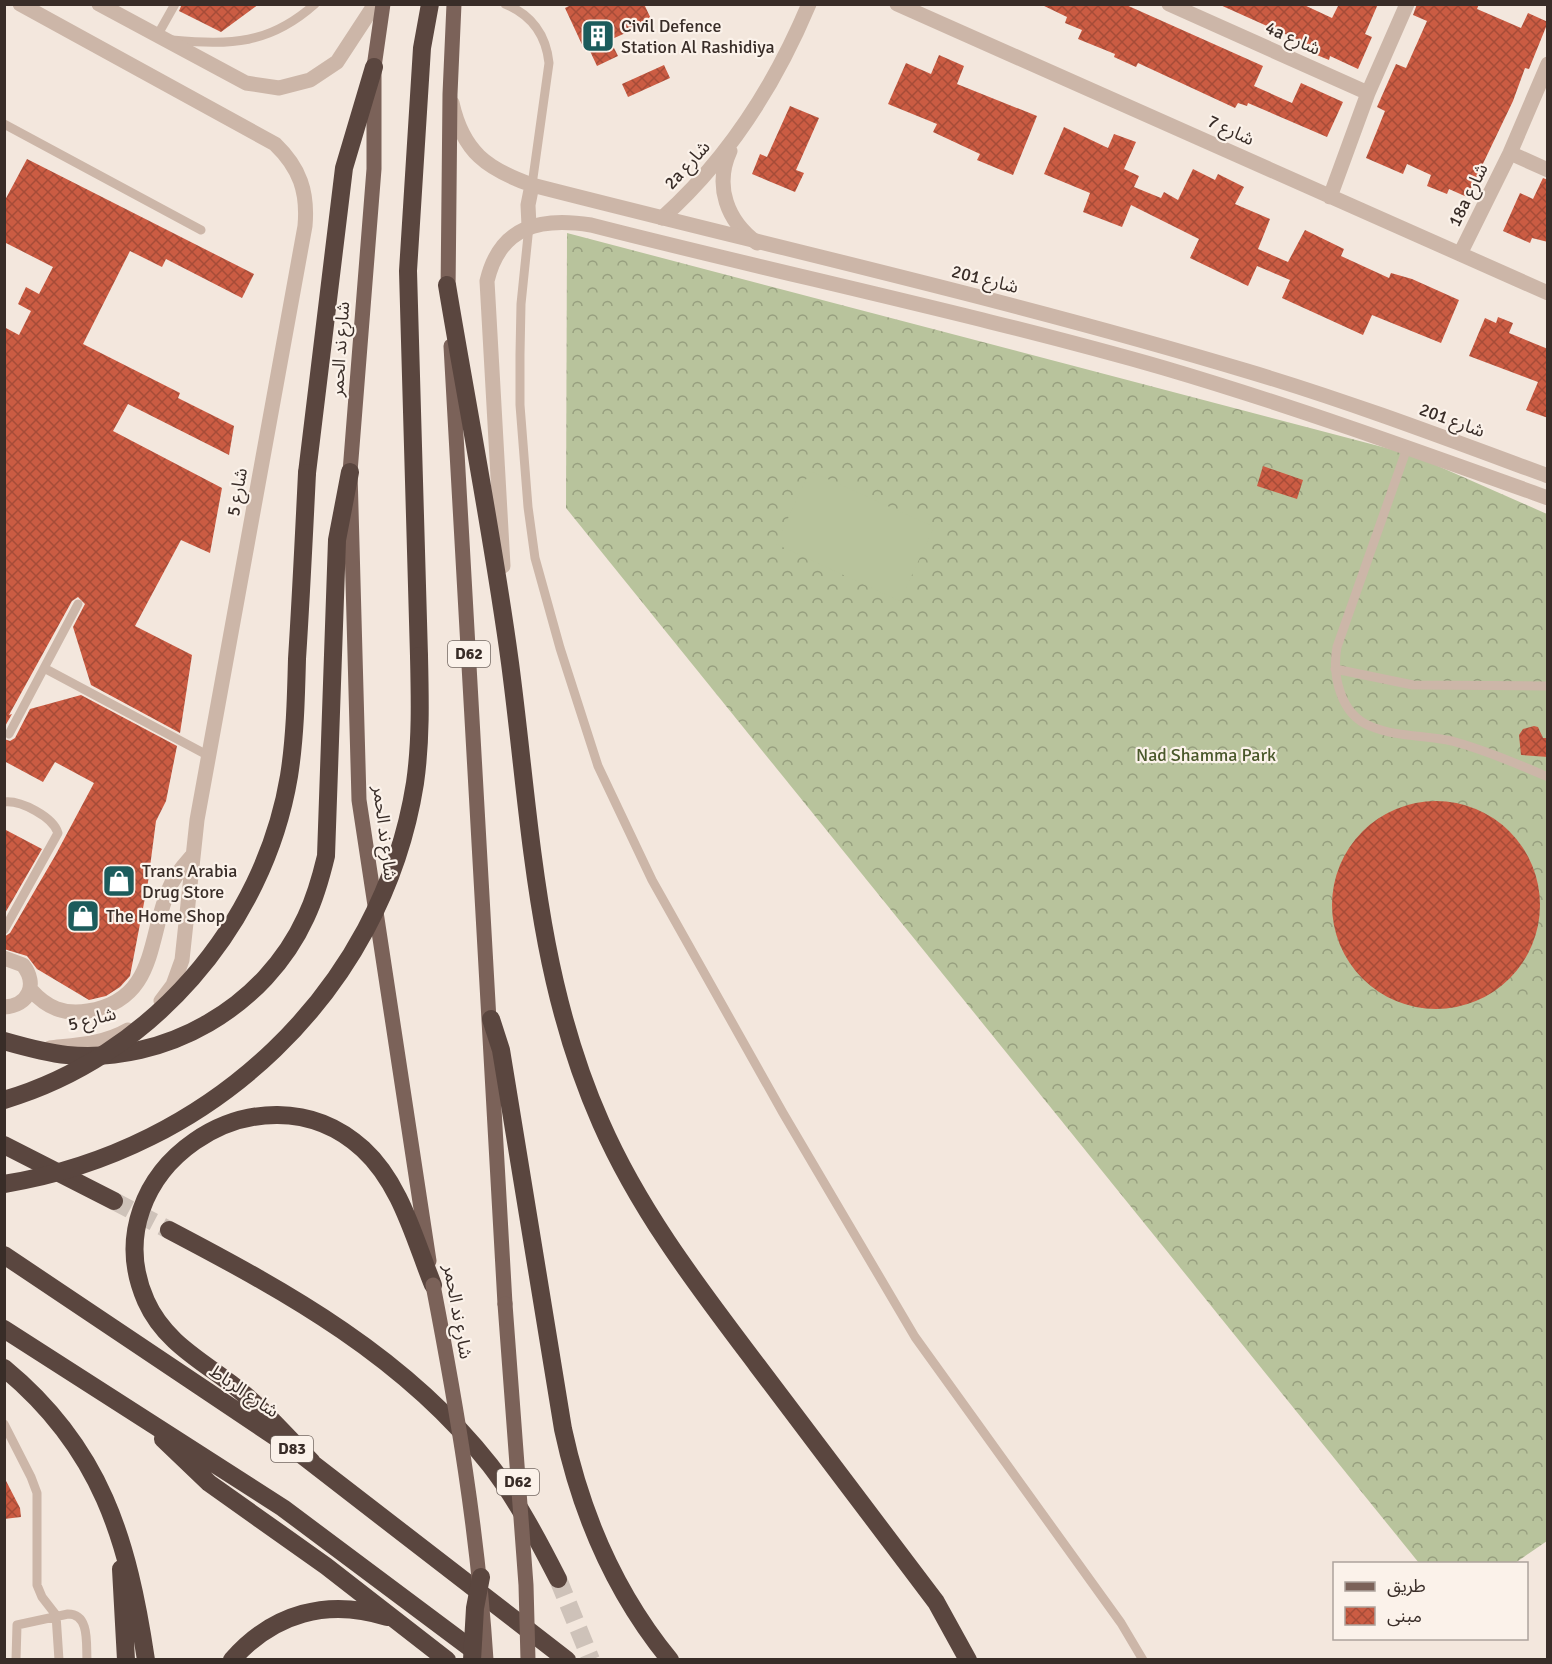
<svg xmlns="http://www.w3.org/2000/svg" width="1552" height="1664" font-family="Signika,'Noto Sans Arabic',sans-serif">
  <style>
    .forest { fill: url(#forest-crowns) }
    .pitch { fill: #b8c39c }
    .building { fill: url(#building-cross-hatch) }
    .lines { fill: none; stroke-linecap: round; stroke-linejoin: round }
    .motorway-tunnel { stroke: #cec2b9; stroke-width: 18; stroke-dasharray: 18 9; stroke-linecap: butt }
    .service { stroke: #ccb6a8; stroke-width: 9 }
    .minor { stroke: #ccb6a8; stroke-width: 15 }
    .tertiary { stroke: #ccb6a8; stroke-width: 15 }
    .primary { stroke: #7b6259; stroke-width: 15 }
    .motorway { stroke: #5a463f; stroke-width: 18 }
    .primary-bridge { stroke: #7b6259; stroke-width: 15 }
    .motorway-bridge { stroke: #5a463f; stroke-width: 18 }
    .labels { text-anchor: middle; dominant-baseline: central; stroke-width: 4.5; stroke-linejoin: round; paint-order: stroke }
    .shield { fill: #fbf2ea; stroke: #736862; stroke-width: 1.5 }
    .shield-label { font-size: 16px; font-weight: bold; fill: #392d28 }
    .poi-label { font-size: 18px; fill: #392d28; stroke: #fbf2ea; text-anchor: start }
    .street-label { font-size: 18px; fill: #392d28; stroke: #fbf2ea }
    .park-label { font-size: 18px; fill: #4a582b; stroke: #fbf2ea }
  </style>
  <defs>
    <pattern id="forest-crowns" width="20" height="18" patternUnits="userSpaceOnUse" patternTransform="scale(1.5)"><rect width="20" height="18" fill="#b8c39c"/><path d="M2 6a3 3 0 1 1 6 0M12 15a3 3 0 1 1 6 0" fill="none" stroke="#979f7f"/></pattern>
    <pattern id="building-cross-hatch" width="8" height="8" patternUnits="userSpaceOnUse" patternTransform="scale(1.5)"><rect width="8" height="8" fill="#cb5c43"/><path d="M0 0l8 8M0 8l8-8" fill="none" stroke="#a64c38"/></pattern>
  </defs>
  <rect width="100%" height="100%" fill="#f3e7dd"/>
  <!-- forest -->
  <path class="forest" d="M567,233L1413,455L1547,514V1541L1515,1563H1419L566,508Z"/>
  <!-- pitch -->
  <path class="pitch" d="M810,471L934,527L900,601L776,544Z"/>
  <!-- building -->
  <path class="building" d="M182,4H259L221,32L179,11Z
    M573,4H644L652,21L610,40L618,56L597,66L589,49L585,51L565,8Z
    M1040,4H1124L1263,66L1254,86L1292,103L1301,83L1343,102L1327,137L1248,103L1247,106L1238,103L1235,108L1138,63L1136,67L1114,57L1115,54L1078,39L1082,30L1065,23L1067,17Z
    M1218,4H1302L1332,18L1339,4H1378L1365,34L1372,37L1358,69L1330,56L1329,60L1312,53L1314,47Z
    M1417,4H1479L1477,9L1521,28L1528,13L1548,22L1529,69L1525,68L1513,101L1467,197L1449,189L1447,194L1427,186L1431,175L1407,164L1403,174L1366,158L1385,111L1377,107L1396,64L1406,68L1427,21L1413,15Z
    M939,55L964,66L957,84L1037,116L1013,175L977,160L980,154L933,132L937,124L888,104L906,63L931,74Z
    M664,65L670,78L628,97L622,84Z
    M790,106L819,118L796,170L804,173L795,192L752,174L760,154L767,157Z
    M1064,127L1108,148L1114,134L1136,142L1124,169L1139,176L1134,187L1161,198L1164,192L1178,200L1193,169L1215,180L1218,174L1244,187L1235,204L1270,219L1258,249L1288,262L1305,230L1344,249L1341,256L1389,278L1391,273L1412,279L1459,300L1441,343L1372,315L1363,335L1282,298L1290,280L1257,266L1248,286L1190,258L1199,239L1131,205L1122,227L1083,212L1090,193L1044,174Z
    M27,159L254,274L242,298L166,259L162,267L130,251L83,344L180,393L178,398L234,426L229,455L128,404L113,431L222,488L210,553L181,540L135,626L192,655L180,733L91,685L73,627L85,604L78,597L72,601L9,715L12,714L4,728V327L19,335L31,311L18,304L26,287L39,294L53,267L4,242V202Z
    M1543,178L1548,180V242L1532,238L1530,243L1503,231L1520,193L1533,199Z
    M1498,317L1513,323L1509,333L1548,349V418L1526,410L1538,382L1469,356L1485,318L1496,323Z
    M1263,466L1303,480L1297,499L1257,486Z
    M81,695L177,746L166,801L156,821L148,882L130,976L120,987L106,996L89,1000L37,969L27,956L4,949V937L10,933L55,856L94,783L55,762L43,782L4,761V739L10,741L15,738L30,709Z
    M1534,726L1538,727L1543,738H1548V757L1521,755L1519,735L1523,729Z
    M1332 905a104 104 0 1 1 208 0a104 104 0 1 1-208 0Z
    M4,829L42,849L4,915Z
    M4,1477L20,1508L21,1517L4,1519Z"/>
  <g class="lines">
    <!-- motorway-tunnel -->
    <path class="motorway-tunnel" d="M114,1201L169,1230
      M558,1579L591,1660"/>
    <!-- service -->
    <path class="service" d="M505,4C532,15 546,35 549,63L532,185
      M157,36L175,4
      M172,40C231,45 269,45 315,4
      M4,124L201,230
      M529,226L521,304L520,354V405L528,507L535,558L560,648L598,766L652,880L783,1113L915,1337L1121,1623L1143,1660
      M1407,448L1337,647C1332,675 1340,714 1370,726C1395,737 1426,735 1452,741C1485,750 1516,763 1548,777
      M44,668L209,756
      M1335,669L1413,685L1548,686
      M9,734L78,604
      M4,802C21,800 53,817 58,833L4,930
      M4,1424L31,1477L37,1493V1585L42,1597L56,1615L59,1660
      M16,1660L17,1625L68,1614C90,1614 86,1644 87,1660"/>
    <!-- minor -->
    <path class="minor" d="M897,4L1548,293
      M1169,4L1368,93
      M730,151C714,186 727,221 757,243
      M1510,153L1548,170
      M1330,197L1368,93L1407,4
      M662,218C727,160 775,85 809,4
      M1460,254L1510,153L1548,64
      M4,958L23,965C38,984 29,1006 4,1007
      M31,990C47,1008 64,1015 88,1011C156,1000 148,940 168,891C173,878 182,867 191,857"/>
    <!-- tertiary -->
    <path class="tertiary" d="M20,4L275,144C300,168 308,192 305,226L197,820L182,960L173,985L161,1001
      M99,4L246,83L279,88L310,80L337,62L375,4
      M452,103C463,152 487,169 532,185C770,246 1011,300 1247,371C1348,401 1448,439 1548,476
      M529,226L528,205L532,185
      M503,566L487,281C500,226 540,217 591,225C782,274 975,314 1164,368C1293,406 1420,452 1548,498
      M50,1048C76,1045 104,1044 128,1030"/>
    <!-- primary -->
    <path class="primary" d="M383,4L374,67V169L350,472L359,800L429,1261
      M448,295L450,94L454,4
      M451,346L505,1304"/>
    <!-- motorway -->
    <path class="motorway" d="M447,285C468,411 493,537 510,663C531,822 535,974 601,1123C640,1212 699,1288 757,1365C817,1444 876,1523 936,1602L968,1660
      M307,473L344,168L374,67
      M419,656L408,271L422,48L430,4
      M491,1019L501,1050L563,1429C581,1513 615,1593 670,1660
      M4,1041C25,1047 46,1053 67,1055C166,1064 265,1007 306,917C315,898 321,877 326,856L337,540L350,472
      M4,1145L114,1201
      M169,1230C289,1293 405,1357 490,1465C517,1500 538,1540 558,1579
      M4,1255L280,1440
      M4,1329L283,1508L481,1656
      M4,1368C101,1448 128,1539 146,1660
      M163,1439L209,1483L326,1566L447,1660
      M303,1456L567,1660
      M312,1462C289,1439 268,1414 244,1394C209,1364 166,1346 146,1301C89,1172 260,1055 363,1149C401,1184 414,1238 433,1285
      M121,1569L126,1660
      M232,1660C273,1613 328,1598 387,1617"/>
    <!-- primary-bridge -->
    <path class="primary-bridge" d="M433,1285C457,1409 478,1533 486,1660
      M505,1304L526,1585L528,1660"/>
    <!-- motorway-bridge -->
    <path class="motorway-bridge" d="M4,1100C150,1057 264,926 289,776C295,738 296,698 297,659C301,597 304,535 307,473
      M4,1184C210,1151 382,992 415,783C421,741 420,699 419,656
      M472,1660L475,1608L481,1577"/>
  </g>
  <!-- icons -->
  <defs>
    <symbol id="building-square" viewBox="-11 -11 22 22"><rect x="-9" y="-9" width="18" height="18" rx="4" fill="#1c5c5c" stroke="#fbf2ea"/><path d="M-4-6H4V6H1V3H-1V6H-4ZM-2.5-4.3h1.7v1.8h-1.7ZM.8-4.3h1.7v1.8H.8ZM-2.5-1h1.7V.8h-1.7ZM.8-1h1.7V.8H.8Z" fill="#fff"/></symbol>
    <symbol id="shop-square" viewBox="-11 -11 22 22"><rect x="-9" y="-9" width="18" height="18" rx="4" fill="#1c5c5c" stroke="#fbf2ea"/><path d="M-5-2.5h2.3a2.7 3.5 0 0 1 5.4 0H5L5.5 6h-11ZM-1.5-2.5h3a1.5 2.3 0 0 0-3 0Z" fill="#fff"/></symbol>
  </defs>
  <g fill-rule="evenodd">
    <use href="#building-square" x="579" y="17" width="38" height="38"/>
    <use href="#shop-square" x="100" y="862" width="38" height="38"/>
    <use href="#shop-square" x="64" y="897" width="38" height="38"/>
  </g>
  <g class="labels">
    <!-- shield labels -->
    <g class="shield">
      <rect x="448" y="641" width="42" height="26" rx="4.5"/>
      <rect x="271" y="1436" width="42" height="26" rx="4.5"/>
      <rect x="497" y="1469" width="42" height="26" rx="4.5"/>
    </g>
    <g class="shield-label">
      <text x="469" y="654">D62</text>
      <text x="292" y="1449">D83</text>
      <text x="518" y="1482">D62</text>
    </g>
    <!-- poi labels -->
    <g class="poi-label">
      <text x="621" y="26">Civil Defence<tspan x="621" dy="21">Station Al Rashidiya</tspan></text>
      <text x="142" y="871">Trans Arabia<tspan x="142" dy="21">Drug Store</tspan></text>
      <text x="106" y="916">The Home Shop</text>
    </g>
    <!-- street labels -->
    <g class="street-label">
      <text transform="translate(1293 38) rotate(24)">4a شارع</text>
      <text transform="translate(1231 130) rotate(25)">شارع 7</text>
      <text transform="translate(687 165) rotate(-48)">2a شارع</text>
      <text transform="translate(1468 195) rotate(-64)">18a شارع</text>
      <text transform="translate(985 279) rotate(14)">شارع 201</text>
      <text transform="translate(340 349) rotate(-86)">شارع ند الحمر</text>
      <text transform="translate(1452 420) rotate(20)">شارع 201</text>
      <text transform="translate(237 492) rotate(-80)">شارع 5</text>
      <text transform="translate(385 833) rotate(83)">شارع ند الحمر</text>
      <text transform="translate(92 1019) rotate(-14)">شارع 5</text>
      <text transform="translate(458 1312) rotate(80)">شارع ند الحمر</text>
      <text transform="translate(244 1391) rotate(34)">شارع الرباط</text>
    </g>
    <!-- park labels -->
    <g class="park-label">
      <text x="1206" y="755">Nad Shamma Park</text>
    </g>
  </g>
  <!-- border -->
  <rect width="1552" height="1664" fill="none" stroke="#392d28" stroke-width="12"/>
  <!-- legend -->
  <rect x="1333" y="1562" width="195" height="78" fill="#fbf2ea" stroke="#ada39c" stroke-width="1.5"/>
  <rect x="1345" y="1582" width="30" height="9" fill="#7b6259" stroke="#ada39c" stroke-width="1.5"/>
  <text x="1387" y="1592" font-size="18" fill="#392d28">طريق</text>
  <rect x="1345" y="1607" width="30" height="18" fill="url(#building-cross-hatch)" stroke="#ada39c" stroke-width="1.5"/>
  <text x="1387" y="1622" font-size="18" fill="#392d28">مبنى</text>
</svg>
